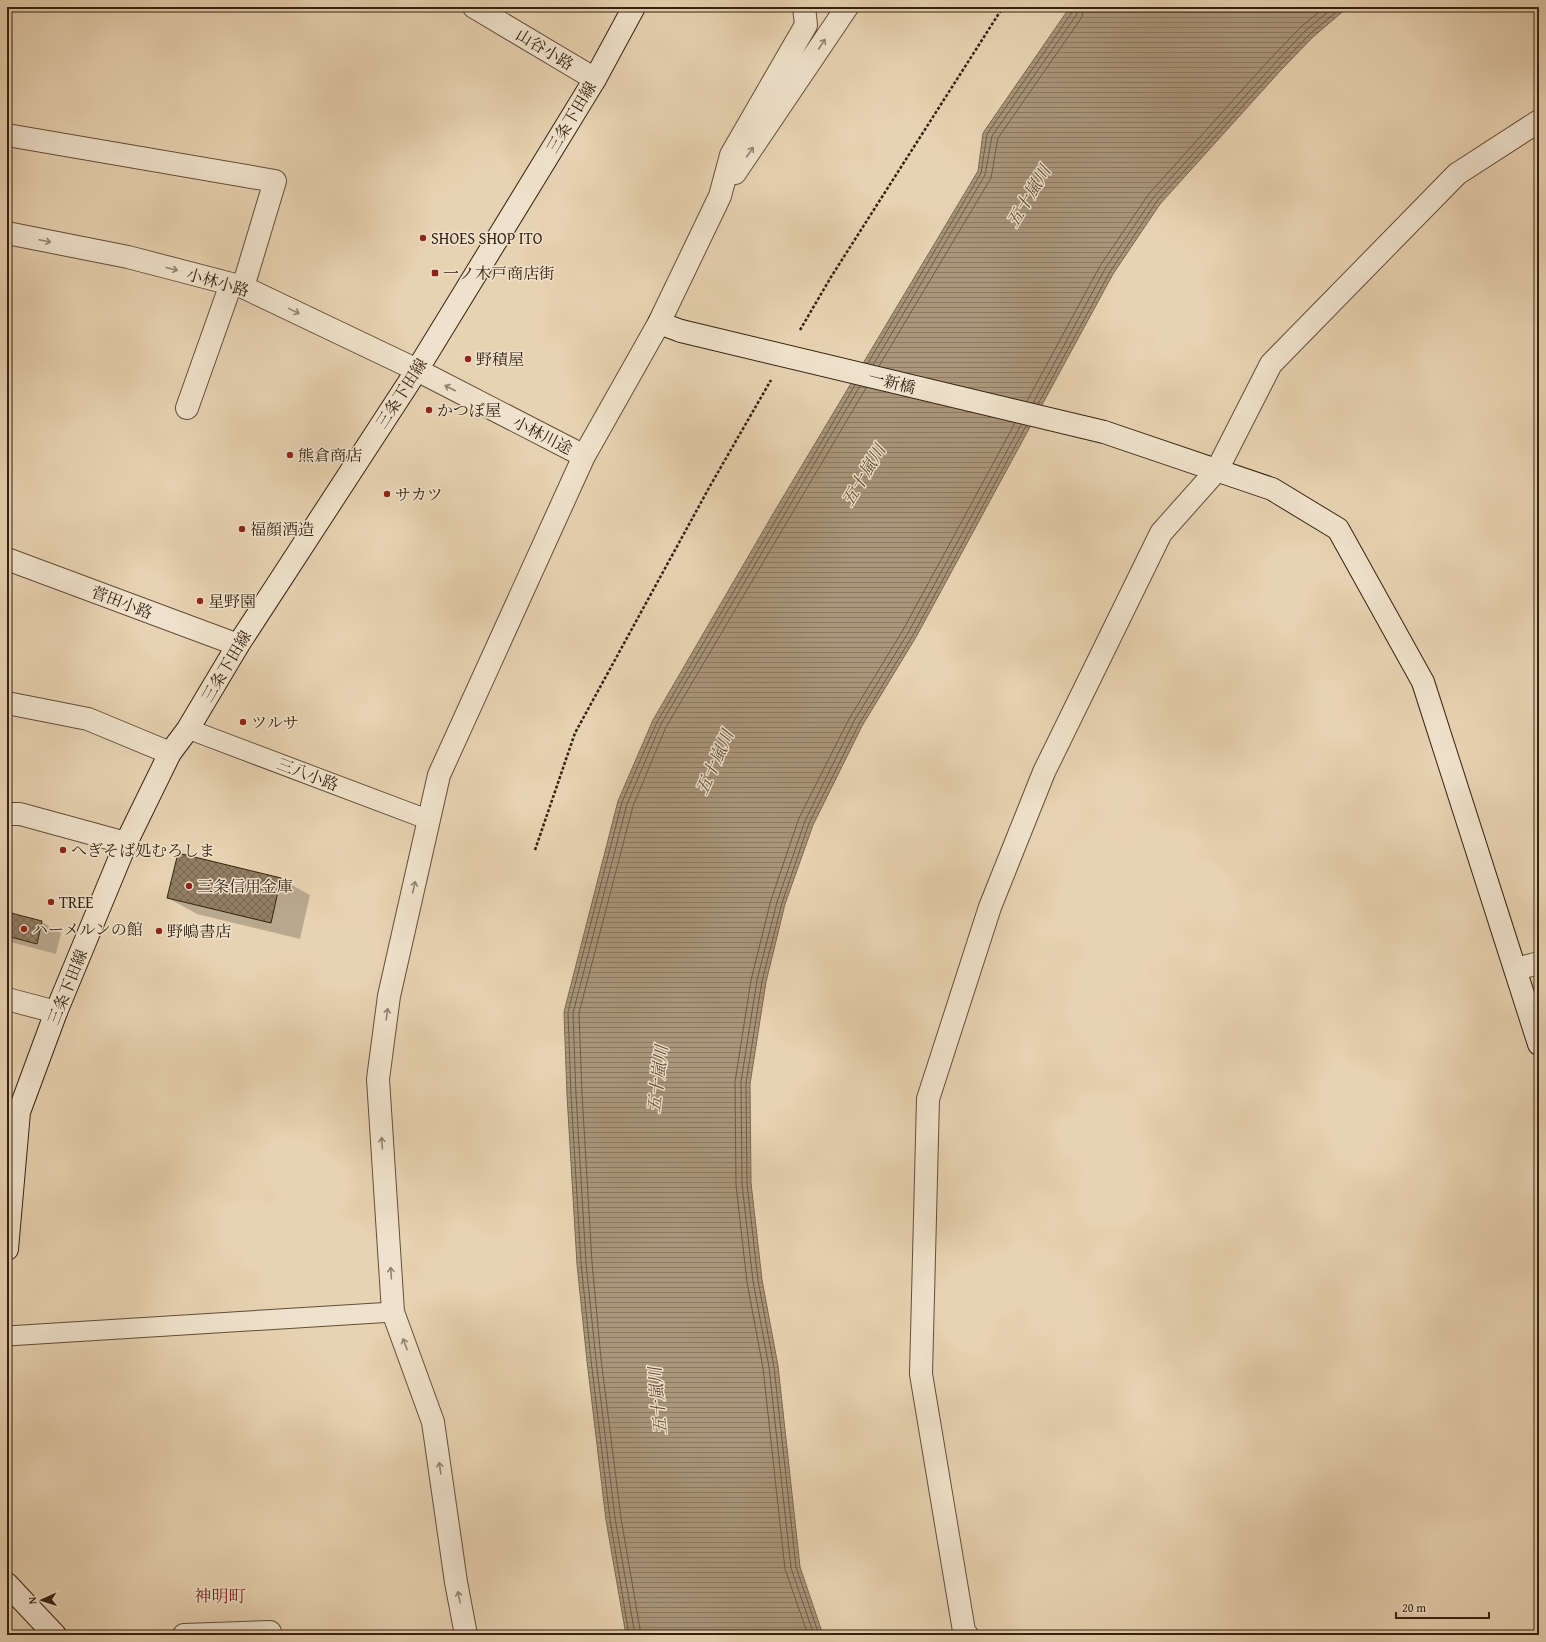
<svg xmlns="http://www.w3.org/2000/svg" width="1546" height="1642" font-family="'Gentium Book Plus','Noto Serif JP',serif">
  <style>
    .water { fill: url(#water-rules); stroke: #7b674f }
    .shadow { fill: #0003 }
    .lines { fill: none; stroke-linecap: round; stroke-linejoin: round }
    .shore { stroke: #705c44; stroke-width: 1 }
    .building { fill: url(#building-cross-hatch); stroke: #35210f }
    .lane-casing { stroke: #624d38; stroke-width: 21 }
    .street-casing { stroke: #624d38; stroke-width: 24 }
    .secondary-casing { stroke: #35210f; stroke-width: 24 }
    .path { stroke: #35210f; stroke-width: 2.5; stroke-dasharray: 3 2; stroke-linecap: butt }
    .lane { stroke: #efe2cc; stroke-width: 19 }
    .street { stroke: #efe2cc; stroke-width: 22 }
    .secondary { stroke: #efe2cc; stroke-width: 22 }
    .secondary-bridge-casing { stroke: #35210f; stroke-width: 24; stroke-linecap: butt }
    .secondary-bridge { stroke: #efe2cc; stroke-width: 22 }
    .oneway { stroke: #92826e }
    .poi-dot { fill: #8f2418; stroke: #efe2cc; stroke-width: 1.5 }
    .labels { text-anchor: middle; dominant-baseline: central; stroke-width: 3; stroke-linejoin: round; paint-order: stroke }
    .street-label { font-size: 16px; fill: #35210f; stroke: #efe2cc }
    .poi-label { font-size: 16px; fill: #35210f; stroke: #efe2cc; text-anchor: start }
    .water-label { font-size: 17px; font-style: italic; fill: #5e4a34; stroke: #efe2cc }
    .neighbourhood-label { font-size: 17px; fill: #7a1f14; stroke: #efe2cc }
  </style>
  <defs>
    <pattern id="water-rules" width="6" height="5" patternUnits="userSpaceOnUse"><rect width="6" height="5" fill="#aa967a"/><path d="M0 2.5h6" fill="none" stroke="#8b7a62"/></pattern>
    <pattern id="building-cross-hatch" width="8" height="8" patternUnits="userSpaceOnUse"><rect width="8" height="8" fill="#927d63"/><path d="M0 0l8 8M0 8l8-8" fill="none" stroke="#786650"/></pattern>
  </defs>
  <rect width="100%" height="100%" fill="#e7d2b1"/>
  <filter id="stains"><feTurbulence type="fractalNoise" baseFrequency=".005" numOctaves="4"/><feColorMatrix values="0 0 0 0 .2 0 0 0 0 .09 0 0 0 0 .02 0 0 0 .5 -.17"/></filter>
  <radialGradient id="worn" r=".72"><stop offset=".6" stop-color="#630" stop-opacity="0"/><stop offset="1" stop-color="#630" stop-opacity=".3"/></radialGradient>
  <!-- water -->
  <path class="water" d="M1070,7H1348L1313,37L1281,70L1160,204L1113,274L916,637L862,726L813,825L785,904L766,982L750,1084L751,1183L762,1280L778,1366L800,1567L823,1635H626L606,1520L587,1361L577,1264L567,1095L564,1012L618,801L653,720L773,514L978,171L983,133Z"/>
  <!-- shadow -->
  <path class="shadow" d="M178,854L281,879L310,895L300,939L197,914L168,898Z
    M7,913L42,922L61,933L56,954L7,941Z"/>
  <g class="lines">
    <!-- shore -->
    <path class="shore" d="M868,363L981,173L987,134L1073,11V7
      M873,365L985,175L992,136L1077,14L1078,7
      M879,366L991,178L998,138L1082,17L1084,7
      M1027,401L1100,266L1148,195L1270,59L1302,26L1325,7
      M1033,403L1105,269L1153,198L1275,63L1306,30L1334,7
      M1038,404L1110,272L1157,201L1278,67L1310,34L1342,7
      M629,1635L610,1519L591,1360L581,1263L571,1095L568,1012L622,802L657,722L855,385
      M635,1635L615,1518L596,1360L586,1263L576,1095L573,1013L627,804L661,724L860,386
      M641,1635L621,1518L601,1359L592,1262L582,1094L579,1013L633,806L666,727L866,388
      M808,1635L785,1569L763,1368L747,1282L736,1185L735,1082L751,980L771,900L799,818L849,719L903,630L1015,423
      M814,1635L791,1568L769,1367L753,1281L742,1184L741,1082L757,980L777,902L805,821L854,721L908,633L1021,425
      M819,1635L796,1567L774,1367L758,1280L747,1184L746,1083L762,981L782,903L809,823L859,724L913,635L1026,426"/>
  </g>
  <!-- building -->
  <path class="building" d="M178,853L281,878L271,923L167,898Z
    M7,912L42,921L37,944L7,936Z"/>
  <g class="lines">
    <defs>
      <path id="lane" d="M188,729L429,820
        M7,1336L393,1312"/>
      <path id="street" d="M474,7L595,79
        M7,135L275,181L243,287
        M735,173L847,7
        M7,233L128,257L243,287L417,370L584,456
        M187,408L231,284
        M7,559L238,645
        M7,703L88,719L170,753
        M7,814H20L126,843
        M1516,969L1539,963
        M7,999L56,1012
        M184,1635L270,1632V1635
        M466,1635L456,1582L433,1422L393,1312L378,1079L389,996L439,775L584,456L659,323L720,196L731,155L806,25L804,7
        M967,1635L964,1631L921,1374L928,1099L990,907L1044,772L1161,533L1217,470L1271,364L1457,174L1539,121"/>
      <path id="secondary" d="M659,323L681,331
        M1104,432L1272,489L1338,529L1423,682L1539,1044
        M7,1249L19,1112L56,1012L126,843L170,753L188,729L238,645L417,370L595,79L634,7
        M7,1584L55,1635"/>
    </defs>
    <!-- lane casing -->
    <use href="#lane" class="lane-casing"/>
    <!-- street casing -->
    <use href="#street" class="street-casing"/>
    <!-- secondary casing -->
    <use href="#secondary" class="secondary-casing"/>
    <!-- path -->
    <path class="path" d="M800,330L831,277L1003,7
      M535,850L575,733L710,486L771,380"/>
    <!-- lane -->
    <use href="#lane" class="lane"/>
    <!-- street -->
    <use href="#street" class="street"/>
    <!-- secondary -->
    <use href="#secondary" class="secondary"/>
    <defs>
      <path id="secondary-bridge" d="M681,331L1104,432"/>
    </defs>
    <!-- secondary-bridge casing -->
    <use href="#secondary-bridge" class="secondary-bridge-casing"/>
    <!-- secondary-bridge -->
    <use href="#secondary-bridge" class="secondary-bridge"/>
  </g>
  <!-- one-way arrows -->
  <defs><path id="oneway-shaft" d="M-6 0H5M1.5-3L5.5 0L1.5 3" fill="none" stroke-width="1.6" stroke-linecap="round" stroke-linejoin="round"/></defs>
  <g class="oneway">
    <use href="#oneway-shaft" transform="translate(822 44) rotate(-56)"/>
    <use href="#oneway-shaft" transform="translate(750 152) rotate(-56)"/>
    <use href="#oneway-shaft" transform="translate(45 241) rotate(12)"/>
    <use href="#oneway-shaft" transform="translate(172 269) rotate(14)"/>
    <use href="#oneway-shaft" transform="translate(294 311) rotate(26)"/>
    <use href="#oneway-shaft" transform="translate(450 388) rotate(-153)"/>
    <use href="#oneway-shaft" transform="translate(414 887) rotate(-77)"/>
    <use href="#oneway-shaft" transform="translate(387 1014) rotate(-82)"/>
    <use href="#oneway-shaft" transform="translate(382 1143) rotate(-94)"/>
    <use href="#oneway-shaft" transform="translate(391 1273) rotate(-94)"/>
    <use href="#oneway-shaft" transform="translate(405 1344) rotate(-110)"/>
    <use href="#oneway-shaft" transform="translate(440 1468) rotate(-98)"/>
    <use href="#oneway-shaft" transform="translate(459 1597) rotate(-101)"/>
  </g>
  <!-- markers -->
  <g class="poi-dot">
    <circle cx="423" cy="238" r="4"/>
    <rect x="431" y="269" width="8" height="8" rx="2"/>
    <circle cx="468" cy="359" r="4"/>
    <circle cx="429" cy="410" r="4"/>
    <circle cx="290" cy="455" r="4"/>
    <circle cx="387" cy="494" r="4"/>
    <circle cx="242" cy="529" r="4"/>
    <circle cx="200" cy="601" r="4"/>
    <circle cx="243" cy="722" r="4"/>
    <circle cx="63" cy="850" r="4"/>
    <circle cx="189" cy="886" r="4"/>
    <circle cx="51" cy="902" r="4"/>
    <circle cx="24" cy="929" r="4"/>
    <circle cx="159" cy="931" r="4"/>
  </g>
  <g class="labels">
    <!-- street labels -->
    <g class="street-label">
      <text transform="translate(545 49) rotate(31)">山谷小路</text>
      <text transform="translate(571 117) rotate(-59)">三条下田線</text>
      <text transform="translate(218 282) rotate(16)">小林小路</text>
      <text transform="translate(892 382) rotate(14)">一新橋</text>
      <text transform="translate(401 393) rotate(-57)">三条下田線</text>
      <text transform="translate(543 435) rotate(27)">小林川途</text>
      <text transform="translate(122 602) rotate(21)">菅田小路</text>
      <text transform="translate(226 666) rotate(-59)">三条下田線</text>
      <text transform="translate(308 774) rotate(21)">三八小路</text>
      <text transform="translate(67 987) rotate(-68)">三条下田線</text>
    </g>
    <!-- poi labels -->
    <g class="poi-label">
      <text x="431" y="238">SHOES SHOP ITO</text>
      <text x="443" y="273">一ノ木戸商店街</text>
      <text x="476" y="359">野積屋</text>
      <text x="437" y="410">かつぼ屋</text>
      <text x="298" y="455">熊倉商店</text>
      <text x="395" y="494">サカツ</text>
      <text x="250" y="529">福顔酒造</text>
      <text x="208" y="601">星野園</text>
      <text x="251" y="722">ツルサ</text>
      <text x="71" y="850">へぎそば処むろしま</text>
      <text x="197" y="886">三条信用金庫</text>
      <text x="59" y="902">TREE</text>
      <text x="32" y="929">ハーメルンの館</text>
      <text x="167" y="931">野嶋書店</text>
    </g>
    <!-- water labels -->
    <g class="water-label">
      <text transform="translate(1028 196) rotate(-59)">五十嵐川</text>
      <text transform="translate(863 475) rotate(-59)">五十嵐川</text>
      <text transform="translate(714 762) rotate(-66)">五十嵐川</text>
      <text transform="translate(657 1079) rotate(-83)">五十嵐川</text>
      <text transform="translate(657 1401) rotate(-95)">五十嵐川</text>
    </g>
    <!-- neighbourhood labels -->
    <g class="neighbourhood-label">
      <text x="220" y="1595">神明町</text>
    </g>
  </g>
  <!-- margin -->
  <rect width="1546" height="1642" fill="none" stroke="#e7d2b1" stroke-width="24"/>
  <rect x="8" y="8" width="1530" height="1626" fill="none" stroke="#35210f" stroke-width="2"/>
  <rect x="12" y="12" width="1522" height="1618" fill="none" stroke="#35210f"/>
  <!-- north arrow -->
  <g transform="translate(42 1600) rotate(267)" stroke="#efe2cc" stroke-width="3" paint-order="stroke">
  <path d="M0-3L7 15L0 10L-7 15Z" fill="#35210f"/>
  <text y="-6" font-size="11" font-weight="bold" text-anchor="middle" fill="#35210f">N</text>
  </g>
  <!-- scale -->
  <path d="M1396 1612v6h93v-6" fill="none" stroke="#35210f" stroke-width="2"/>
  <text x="1402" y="1612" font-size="12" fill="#35210f" stroke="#efe2cc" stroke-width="3" paint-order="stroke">20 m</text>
  <rect width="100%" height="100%" filter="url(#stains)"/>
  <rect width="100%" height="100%" fill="url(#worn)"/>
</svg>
